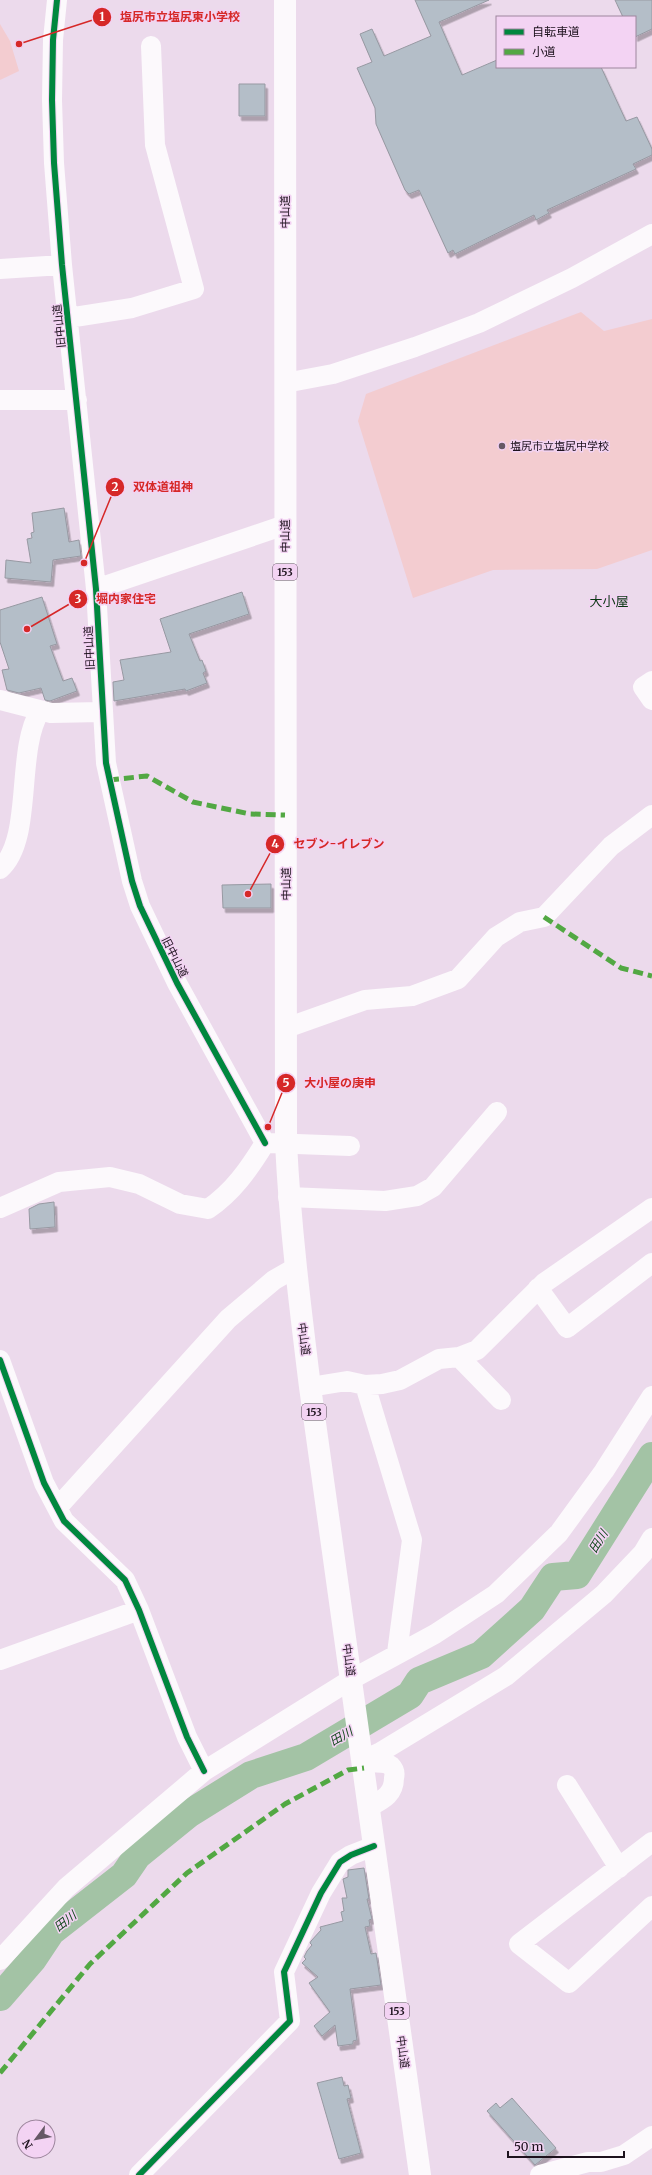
<svg xmlns="http://www.w3.org/2000/svg" width="652" height="2175" font-family="Merriweather,'Noto Sans JP',serif">
  <style>
    .green { fill: #f3ccd0 }
    .lines { fill: none; stroke-linecap: round; stroke-linejoin: round }
    .river { stroke: #a3c3a5; stroke-width: 28 }
    .building { fill: #b4bec8; stroke: #9799a2; filter: url(#shadow) }
    .minor { stroke: #fcf9fc; stroke-width: 20 }
    .highway { stroke: #fcf9fc; stroke-width: 22 }
    .quiet { stroke: #52a843; stroke-width: 5; stroke-dasharray: 10 5; stroke-linecap: butt }
    .cycleway-casing { stroke: #f3d3f3; stroke-width: 8 }
    .cycleway { stroke: #00873e; stroke-width: 6 }
    .poi-dot { fill: #655865; stroke: #f3d3f3; stroke-width: 1.5 }
    .labels { text-anchor: middle; dominant-baseline: central; stroke-width: 3; stroke-linejoin: round; paint-order: stroke }
    .shield { fill: #f3d3f3; stroke: #5d4c5d; stroke-width: 1 }
    .shield-label { font-size: 10px; font-weight: bold; fill: #1d121d }
    .street-label { font-size: 11px; fill: #1d121d; stroke: #f3d3f3 }
    .poi-label { font-size: 11px; fill: #1d121d; stroke: #f3d3f3; text-anchor: start }
    .water-label { font-size: 12px; font-style: italic; fill: #0f481a; stroke: #f3d3f3 }
    .quarter-label { font-size: 13px; fill: #083611; stroke: #f3d3f3 }
    .leader { fill: none; stroke: #d62828; stroke-width: 1.5 }
    .callout-dot { fill: #d62828; stroke: #f3d3f3; stroke-width: 1.5 }
    .mark-label { font-size: 12px; text-anchor: middle; font-weight: bold; fill: #fff }
    .callout-label { font-size: 12px; text-anchor: middle; font-weight: bold; fill: #d62828; stroke: #f3d3f3; stroke-width: 3; stroke-linejoin: round; paint-order: stroke }
  </style>
  <defs>
    <filter id="shadow"><feDropShadow dx="2.5" dy="4.5" stdDeviation="0" flood-color="#0004"/></filter>
  </defs>
  <rect width="100%" height="100%" fill="#ecdaec"/>
  <!-- green -->
  <path class="green" d="M0,24L10,41L19,71L0,80Z
    M581,312L604,331L652,319V550L597,569L493,570L413,598L358,421L366,394Z"/>
  <g class="lines">
    <!-- river -->
    <path class="river" d="M0,1997L33,1959L51,1932L124,1875L137,1856L190,1813L251,1775L306,1757L410,1695L419,1681L481,1655L532,1609L553,1577L577,1575L652,1456"/>
  </g>
  <!-- building -->
  <path class="building" d="M415,0H489L439,22L462,75L497,60V67H601L626,121L637,117L652,149V155L633,164L636,169L547,210L549,213L536,220L534,215L455,254L453,250L448,253L419,190L409,194L405,190L376,124L375,108L357,68L372,62L360,34L372,29L384,56L431,36Z
    M615,0H652V29L635,37V17H623Z
    M239,84H265V116H239Z
    M64,508L69,542L79,540L81,556L53,560L51,582L5,578L6,560L31,563L27,539L32,538L31,533L34,532L32,513Z
    M242,592L249,614L189,634L200,661L202,660L206,671L203,673L207,683L186,691L185,689L114,701L113,682L124,680L120,660L171,652L160,619Z
    M42,597L57,644L50,646L63,681L72,678L77,691L50,701L45,700L41,688L19,693L7,690L2,670L9,669L0,642V610Z
    M271,884V908H223L222,885Z
    M54,1202L55,1227L30,1229L29,1209L39,1204Z
    M364,1868L369,1899H367L372,1919L369,1920L370,1926L365,1927L371,1954L376,1953L381,1985L350,1989L357,2040L353,2041V2044L338,2046L335,2025L322,2036L314,2026L330,2012L309,1983L318,1977L302,1963L306,1959L304,1957L307,1951L312,1945L310,1943L311,1941L321,1930L320,1927L343,1921L341,1912L344,1911L342,1898H347L343,1879L348,1877V1870Z
    M342,2077L344,2086L348,2085L351,2098L347,2099L361,2153L339,2159L317,2083Z
    M512,2098L556,2148L535,2165L487,2111L496,2103L500,2108Z"/>
  <g class="lines">
    <!-- minor -->
    <path class="minor" d="M57,0L53,40L52,100L54,163L62,265L96,589L106,763L132,881L140,906L177,983L265,1143
      M0,269L62,265
      M68,318L132,308L194,289L155,145L151,46
      M285,383L333,374L415,347L479,323L572,278L652,234
      M0,400H77
      M96,589L285,525
      M652,681L643,687L652,700
      M0,700L51,713L102,712
      M0,869C34,839 15,751 40,711
      M286,1028L365,1000L412,996L458,979L496,937L520,922L544,917L611,846L652,815
      M270,1143L350,1146
      M288,1197L385,1201L417,1196L433,1187L497,1112
      M0,1208L59,1182L110,1177L139,1184L180,1204L208,1209C233,1192 249,1169 265,1143
      M538,1288L567,1328L652,1263
      M459,1357L501,1400
      M0,1360L44,1483L64,1521L125,1580L139,1610L187,1737L204,1771
      M365,1385L412,1540L397,1653
      M310,1387L347,1381L365,1385L382,1384L400,1380L439,1359L459,1357L477,1350L544,1283L652,1208
      M57,1508L228,1319L274,1280L295,1268
      M0,1660L139,1610
      M363,1760L379,1753L506,1676L604,1594L643,1553L652,1538
      M363,1762C371,1763 385,1761 391,1766C395,1770 395,1774 394,1778C394,1795 382,1800 369,1807
      M567,1785L619,1868
      M652,1842L519,1944L569,1983L652,1906
      M0,1960L66,1888L204,1771L352,1679L435,1634L496,1594L559,1533L604,1471L652,1396
      M139,2175L290,2021L284,1972L321,1893L340,1862L351,1855L374,1846
      M540,2175L588,2162H601L624,2155L652,2136"/>
    <!-- highway -->
    <path class="highway" d="M285,0L286,1143C290,1225 300,1306 310,1387L420,2175"/>
    <!-- quiet -->
    <path class="quiet" d="M109,780L147,776L193,802L250,814L285,815
      M544,917L621,968L652,976
      M0,2073L90,1964L187,1873L285,1804L348,1770L364,1768"/>
    <defs>
      <path id="cycleway" d="M57,0L53,40L52,100L54,163L62,265L96,589L106,763L132,881L140,906L177,983L265,1143
        M0,1360L44,1483L64,1521L125,1580L139,1610L187,1737L204,1771
        M139,2175L290,2021L284,1972L321,1893L340,1862L351,1855L374,1846"/>
    </defs>
    <!-- cycleway casing -->
    <use href="#cycleway" class="cycleway-casing"/>
    <!-- cycleway -->
    <use href="#cycleway" class="cycleway"/>
  </g>
  <!-- markers -->
  <circle class="poi-dot" cx="502" cy="446" r="4"/>
  <g class="labels">
    <!-- shield labels -->
    <g class="shield">
      <rect x="273" y="564" width="24" height="16" rx="3"/>
      <rect x="302" y="1404" width="24" height="16" rx="3"/>
      <rect x="385" y="2003" width="24" height="16" rx="3"/>
    </g>
    <g class="shield-label">
      <text x="285" y="572">153</text>
      <text x="314" y="1412">153</text>
      <text x="397" y="2011">153</text>
    </g>
    <!-- street labels -->
    <g class="street-label">
      <text transform="translate(285 212) rotate(-90)">中山道</text>
      <text transform="translate(59 326) rotate(-96)">旧中山道</text>
      <text transform="translate(285 536) rotate(-90)">中山道</text>
      <text transform="translate(89 648) rotate(-93)">旧中山道</text>
      <text transform="translate(286 884) rotate(-90)">中山道</text>
      <text transform="translate(175 957) rotate(63)">旧中山道</text>
      <text transform="translate(304 1339) rotate(82)">中山道</text>
      <text transform="translate(349 1660) rotate(82)">中山道</text>
      <text transform="translate(403 2052) rotate(82)">中山道</text>
    </g>
    <!-- poi labels -->
    <g class="poi-label">
      <text x="510" y="446">塩尻市立塩尻中学校</text>
    </g>
    <!-- water labels -->
    <g class="water-label">
      <text transform="translate(598 1541) rotate(-58)">田川</text>
      <text transform="translate(341 1736) rotate(-30)">田川</text>
      <text transform="translate(65 1921) rotate(-38)">田川</text>
    </g>
    <!-- quarter labels -->
    <g class="quarter-label">
      <text x="609" y="601">大小屋</text>
    </g>
  </g>
  <!-- callouts -->
  <path class="leader" d="M19 44L102 17M84 563L115 487M27 629L78 599M248 894L275 844M268 1127L286 1083"/>
  <g class="callout-dot">
    <circle cx="19" cy="44" r="4"/>
    <circle cx="84" cy="563" r="4"/>
    <circle cx="27" cy="629" r="4"/>
    <circle cx="248" cy="894" r="4"/>
    <circle cx="268" cy="1127" r="4"/>
    <circle cx="102" cy="17" r="10"/>
    <circle cx="115" cy="487" r="10"/>
    <circle cx="78" cy="599" r="10"/>
    <circle cx="275" cy="844" r="10"/>
    <circle cx="286" cy="1083" r="10"/>
  </g>
  <g class="mark-label">
    <text x="102" y="21">1</text>
    <text x="115" y="491">2</text>
    <text x="78" y="603">3</text>
    <text x="275" y="848">4</text>
    <text x="286" y="1087">5</text>
  </g>
  <g class="callout-label">
    <text x="180" y="21">塩尻市立塩尻東小学校</text>
    <text x="163" y="491">双体道祖神</text>
    <text x="126" y="603">堀内家住宅</text>
    <text x="339" y="848">セブン-イレブン</text>
    <text x="340" y="1087">大小屋の庚申</text>
  </g>
  <!-- legend -->
  <rect x="496" y="16" width="140" height="52" fill="#f3d3f3" stroke="#9d869d"/>
  <rect x="504" y="29" width="20" height="6" fill="#00873e" stroke="#9d869d"/>
  <text x="532" y="36" font-size="12" fill="#1d121d">自転車道</text>
  <rect x="504" y="49" width="20" height="6" fill="#52a843" stroke="#9d869d"/>
  <text x="532" y="56" font-size="12" fill="#1d121d">小道</text>
  <!-- north arrow -->
  <g transform="translate(36 2139) rotate(238)"><circle r="19" fill="#f3d3f3" stroke="#9d869d"/>
  <path d="M0-3L7 15L0 10L-7 15Z" fill="#655865"/>
  <text y="-6" font-size="11" font-weight="bold" text-anchor="middle" fill="#1d121d">N</text>
  </g>
  <!-- scale -->
  <path d="M508 2151v6h116v-6" fill="none" stroke="#1d121d" stroke-width="2"/>
  <text x="514" y="2151" font-size="12" fill="#1d121d" stroke="#f3d3f3" stroke-width="3" paint-order="stroke">50 m</text>
</svg>
